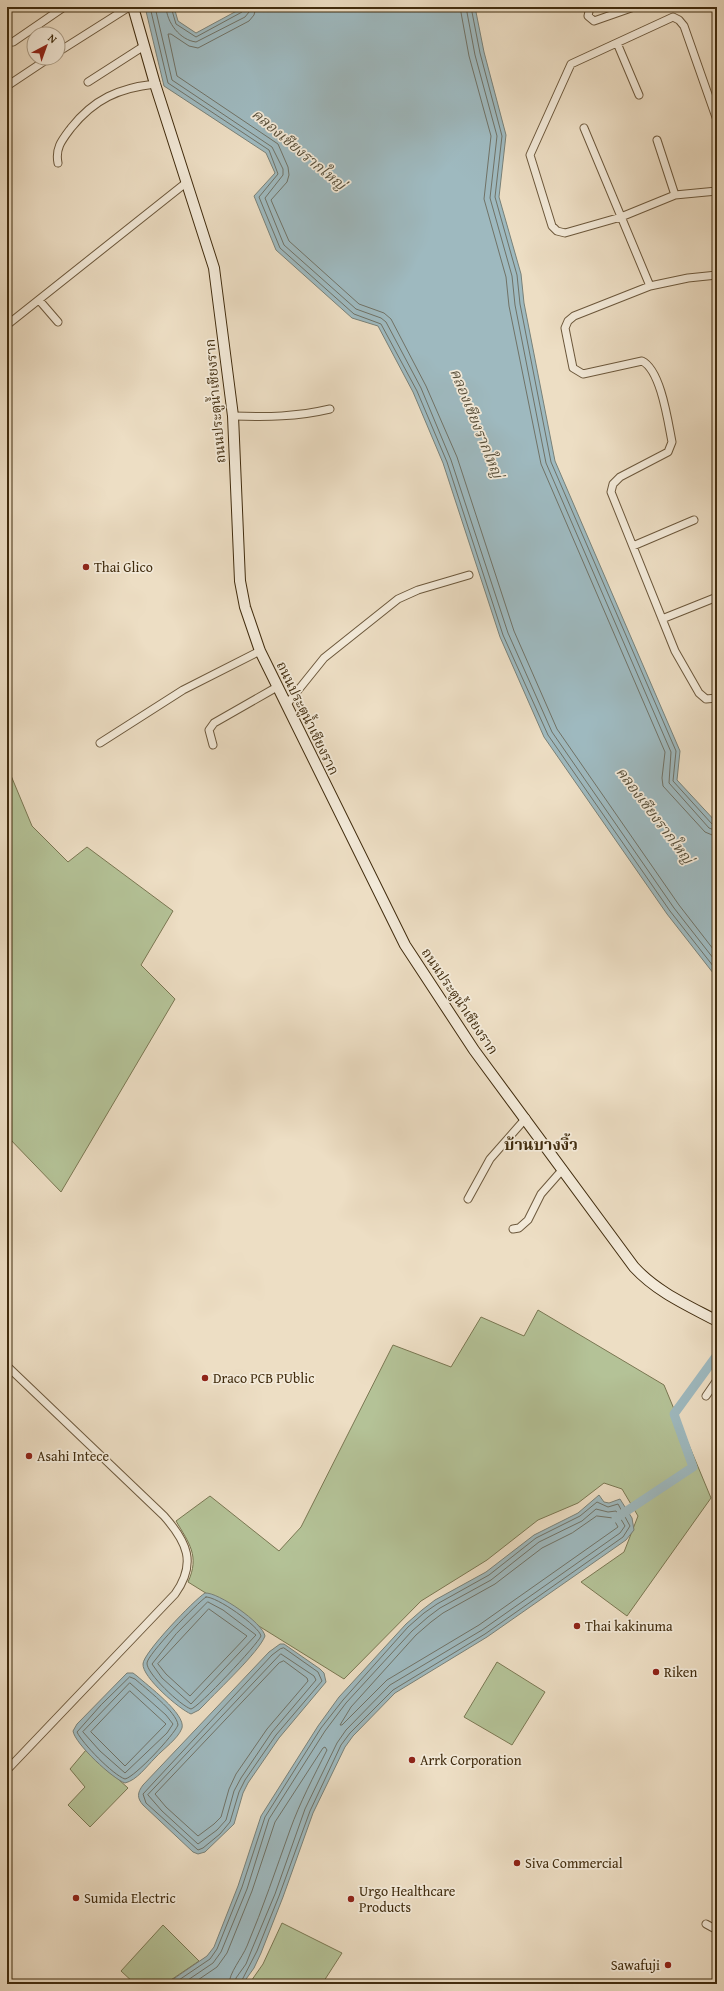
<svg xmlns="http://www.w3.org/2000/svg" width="724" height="1991" font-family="'Gentium Book Plus','Noto Serif Thai',serif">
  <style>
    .green { fill: #b4c297; stroke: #7a7752 }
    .water { fill: #9eb9bf; stroke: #798178 }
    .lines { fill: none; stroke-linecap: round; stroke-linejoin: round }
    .shore { stroke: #707266; stroke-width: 1 }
    .canal { stroke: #9eb9bf; stroke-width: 9 }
    .street-casing { stroke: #6c583c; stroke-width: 9 }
    .secondary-casing { stroke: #412c0e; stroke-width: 12 }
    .street { stroke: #f3ead9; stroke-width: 7 }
    .secondary { stroke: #f3ead9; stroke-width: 10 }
    .poi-dot { fill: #8f2418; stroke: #f3ead9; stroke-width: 1.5 }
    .labels { text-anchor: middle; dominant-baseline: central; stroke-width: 3.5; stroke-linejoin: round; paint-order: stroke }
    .street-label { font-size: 14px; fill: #412c0e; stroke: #f3ead9 }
    .poi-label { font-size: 14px; fill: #412c0e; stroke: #f3ead9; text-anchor: start }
    .water-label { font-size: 15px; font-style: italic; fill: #584f3a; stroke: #f3ead9 }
    .quarter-label { font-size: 16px; font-weight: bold; fill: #412c0e; stroke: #f3ead9 }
  </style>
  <rect width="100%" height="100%" fill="#eddec4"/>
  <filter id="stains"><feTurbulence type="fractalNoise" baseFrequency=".005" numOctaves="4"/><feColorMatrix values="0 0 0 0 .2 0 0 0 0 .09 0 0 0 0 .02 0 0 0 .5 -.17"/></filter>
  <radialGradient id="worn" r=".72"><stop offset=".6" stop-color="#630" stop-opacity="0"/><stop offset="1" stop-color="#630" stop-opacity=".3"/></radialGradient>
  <!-- green -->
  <path class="green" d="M7,766L32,826L68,862L87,847L173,911L141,965L175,999L61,1192L7,1136Z
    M538,1310L664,1385L711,1498L627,1616L581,1582L624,1552L638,1516L622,1489L604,1483L578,1503L538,1520L487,1560L421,1601L344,1679L188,1582C200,1556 189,1543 176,1521L210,1496L279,1551L301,1527L393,1345L451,1367L481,1317L524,1336Z
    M497,1662L545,1692L512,1745L464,1717Z
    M86,1750L128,1788L90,1827L68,1805L85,1787L70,1769Z
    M282,1923L342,1953L322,1984H249L263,1964Z
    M163,1925L199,1961L165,1984H135L121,1971Z"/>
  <!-- water -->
  <path class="water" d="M145,7H174L178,21L196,33L244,7H475L484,52L506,135L499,197L521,274L524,303L555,461L680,751L677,780L717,823V978L667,914L544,737L500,637L443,463L413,392L378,326L352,318L276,250L254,196L275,173L266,153L164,86Z
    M599,1495L604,1502L609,1503L620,1499L632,1518L634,1530L626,1540L487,1637L395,1693L353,1736L345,1747L313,1813L283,1897L261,1953L254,1968L244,1982L242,1984H166L207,1956L214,1947L238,1886L261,1816L318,1726L339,1697L406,1624L422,1610L435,1600L486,1572L534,1535L578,1513Z
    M205,1593C218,1592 263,1623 265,1636C259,1652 218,1690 204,1705L199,1710L191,1714C179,1709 142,1677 143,1664C143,1653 194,1600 205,1593Z
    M280,1644H284L320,1669L324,1673L326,1682L279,1738L248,1783L243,1793L234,1824L205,1852L198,1854L193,1852L143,1805C137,1798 137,1793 143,1785L269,1652Z
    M127,1673H133L137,1676C147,1685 186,1714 182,1728C178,1739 163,1749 155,1758C146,1767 137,1780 125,1783C113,1779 75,1744 73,1731L77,1724Z"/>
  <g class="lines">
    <!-- shore -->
    <path class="shore" d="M150,7L168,83L269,150L278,174L259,197L280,248L354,314L381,324L417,391L447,462L503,635L548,735L670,911L717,971
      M155,7L172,80L272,147L283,169V175L265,198L284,245L356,309L381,318L386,322L421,388L451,460L508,633L552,732L674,908L717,963
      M166,7C167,23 180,40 196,42L245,17L249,12L250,7
      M171,7L176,24L196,37L242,12L245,7
      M256,7L254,15L249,21L198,48L189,46L171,34H168L177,76L278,144L288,167L289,175L287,182L271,200L289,241L359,304L384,313L391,319L426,386L457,457L514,631L557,729L679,905L717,954
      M460,7L469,56L491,136L484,199L506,277L509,306L541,464L665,752L662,778L663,786L705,832L717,837
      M466,7L475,55L497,136L490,198L512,276L515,305L546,463L671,752L669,783L709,828L717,831
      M471,7L480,53L502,136L495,197L517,275L520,304L551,462L676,751L673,781L712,824L717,826
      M597,1516L613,1518L618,1527L479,1625L387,1680L342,1725H340L351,1707L416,1635L431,1622L443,1613L495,1584L542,1548L572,1533Z
      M206,1597C216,1596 259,1626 261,1636C258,1644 198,1708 191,1709C181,1706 146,1673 147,1663C147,1655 197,1603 206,1597Z
      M208,1602L223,1610L256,1635L191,1704L162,1678L152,1664L176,1634Z
      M209,1609L247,1636L190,1696L166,1674L158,1664Z
      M284,1648L318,1672L322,1681L276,1735L245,1780L239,1792L230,1822L220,1834L203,1848L198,1850L146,1803L143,1794L272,1655L280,1649Z
      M281,1654L314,1676L316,1680L272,1732L241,1778L234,1791L226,1820L217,1830L198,1844L162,1811L148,1795Z
      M284,1661L307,1678L308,1681L267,1729L236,1774L229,1789L221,1817L214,1824L198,1836L166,1807L155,1794L279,1663Z
      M130,1677L135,1679C145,1688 177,1712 178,1725C174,1735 135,1777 125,1779C113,1775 82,1743 77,1732L101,1705Z
      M130,1683L166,1715L173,1724L167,1733L125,1773L100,1751L83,1732Z
      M130,1691L166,1724L125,1766L91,1732Z
      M173,1984L210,1959L217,1949L242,1887L265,1817L321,1728L343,1700L408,1627L424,1613L437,1604L489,1575L536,1538L580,1516L597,1502L608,1507L618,1504L630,1526L623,1537L485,1634L393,1690L350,1733L341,1745L310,1811L279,1896L257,1951L240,1984
      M182,1984L213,1963L221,1952L247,1889L269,1819L325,1731L346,1703L412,1631L428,1617L440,1608L491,1580L539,1542L582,1521L596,1509L608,1512L616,1511L625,1526L620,1533L482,1630L390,1685L346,1730L337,1743L305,1809L275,1894L252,1949L246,1964L236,1978L235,1984
      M192,1984L217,1967L227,1953L252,1891L275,1822L323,1748L325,1747L327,1750C314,1776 300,1802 290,1830C276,1869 263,1908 247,1946C242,1958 229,1973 229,1984"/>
    <!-- canal -->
    <path class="canal" d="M616,1518L693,1467L674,1414L717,1355"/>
    <defs>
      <path id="street" d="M590,7L588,16L594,21L634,7
        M715,7L717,12
        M13,42L64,7
        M617,43L639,95
        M58,52L129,7
        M88,82L144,46
        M7,86L49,58
        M717,120L684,26L679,20L673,17L571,64L530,155L552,226L557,231L565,233L621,217L675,195L717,191
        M584,128L650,286
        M657,140L675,195
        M58,163C55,148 62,140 71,128C94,99 119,88 155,84
        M717,275L688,278L650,286L574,316L568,321L565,328L573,368L583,374L642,361C661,370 668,422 672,442L668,452L620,477L613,484L611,492L675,651L699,693L706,699L717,698
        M39,300L58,322
        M7,325L187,182
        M233,416C268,417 296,417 330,409
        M633,546L694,520
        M662,619L717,597
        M287,704L324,658L398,599L418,590L469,575
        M100,743L183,690L260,651
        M213,745L209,730L214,723L277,687
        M468,1199L490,1159L526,1118
        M513,1229L519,1228L528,1220L541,1194L563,1169
        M7,1366L164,1516C187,1542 197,1563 175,1594L7,1770
        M706,1396L717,1380
        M706,1924L717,1930"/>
      <path id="secondary" d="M133,7L155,84L214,268L233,416L240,581L245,607L260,651L405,945L474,1050L634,1267C657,1292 687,1305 717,1321"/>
    </defs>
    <!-- street casing -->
    <use href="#street" class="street-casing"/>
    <!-- secondary casing -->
    <use href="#secondary" class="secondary-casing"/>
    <!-- street -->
    <use href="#street" class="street"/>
    <!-- secondary -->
    <use href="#secondary" class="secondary"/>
  </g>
  <!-- markers -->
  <g class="poi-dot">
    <circle cx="86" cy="567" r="4"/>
    <circle cx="205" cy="1378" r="4"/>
    <circle cx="29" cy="1456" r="4"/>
    <circle cx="577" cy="1626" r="4"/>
    <circle cx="656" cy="1672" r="4"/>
    <circle cx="412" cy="1760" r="4"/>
    <circle cx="517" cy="1863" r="4"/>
    <circle cx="76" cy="1898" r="4"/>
    <circle cx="351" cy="1899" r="4"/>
    <circle cx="668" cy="1965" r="4"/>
  </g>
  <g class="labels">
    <!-- street labels -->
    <g class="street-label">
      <text transform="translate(215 401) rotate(-95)">ถนนประตูน้ำเชียงราก</text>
      <text transform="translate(308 718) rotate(64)">ถนนประตูน้ำเชียงราก</text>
      <text transform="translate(460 1001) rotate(56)">ถนนประตูน้ำเชียงราก</text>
    </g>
    <!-- poi labels -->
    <g class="poi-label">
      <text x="94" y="567">Thai Glico</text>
      <text x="213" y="1378">Draco PCB PUblic</text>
      <text x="37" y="1456">Asahi Intece</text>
      <text x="585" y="1626">Thai kakinuma</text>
      <text x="664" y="1672">Riken</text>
      <text x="420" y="1760">Arrk Corporation</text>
      <text x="525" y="1863">Siva Commercial</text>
      <text x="359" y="1891">Urgo Healthcare<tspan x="359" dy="16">Products</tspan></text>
      <text x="84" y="1898">Sumida Electric</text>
      <text x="660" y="1965" text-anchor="end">Sawafuji</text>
    </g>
    <!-- water labels -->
    <g class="water-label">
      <text transform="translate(299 149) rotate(40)">คลองเชียงรากใหญ่</text>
      <text transform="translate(477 423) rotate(68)">คลองเชียงรากใหญ่</text>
      <text transform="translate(655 815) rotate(53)">คลองเชียงรากใหญ่</text>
    </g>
    <!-- quarter labels -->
    <g class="quarter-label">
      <text x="541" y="1144">บ้านบางงิ้ว</text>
    </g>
  </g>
  <!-- margin -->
  <rect width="724" height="1991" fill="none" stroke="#eddec4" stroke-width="24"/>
  <rect x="8" y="8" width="708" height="1975" fill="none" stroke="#412c0e" stroke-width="2"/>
  <rect x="12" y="12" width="700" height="1967" fill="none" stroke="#412c0e"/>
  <!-- north arrow -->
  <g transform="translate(46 46) rotate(41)"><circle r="19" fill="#f3ead9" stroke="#ac9e88"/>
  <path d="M0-3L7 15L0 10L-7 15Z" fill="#8f2418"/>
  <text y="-6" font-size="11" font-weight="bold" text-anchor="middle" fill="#412c0e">N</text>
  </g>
  <rect width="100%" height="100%" filter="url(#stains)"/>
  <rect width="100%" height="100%" fill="url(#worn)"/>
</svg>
